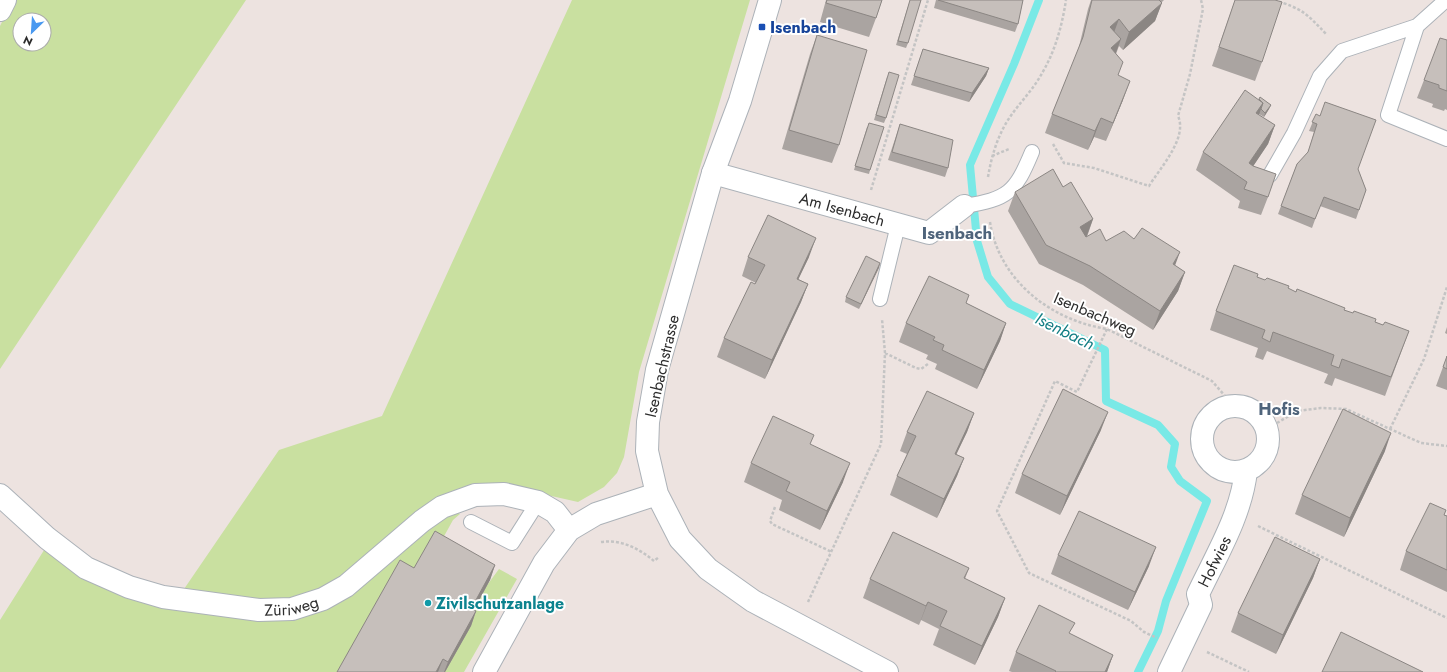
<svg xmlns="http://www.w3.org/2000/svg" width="1447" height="672" font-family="Jost,sans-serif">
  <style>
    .green { fill: #c9e0a0; fill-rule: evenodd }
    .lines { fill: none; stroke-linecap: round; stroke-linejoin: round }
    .stream { stroke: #79e9e6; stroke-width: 8 }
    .lane-casing { stroke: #acb2b8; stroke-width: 16 }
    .street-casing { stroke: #acb2b8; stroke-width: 24 }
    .secondary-casing { stroke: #acb2b8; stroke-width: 24 }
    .path { stroke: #c4c4c4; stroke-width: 2.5; stroke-dasharray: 3 2; stroke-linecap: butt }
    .lane { stroke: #fff; stroke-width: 14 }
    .street { stroke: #fff; stroke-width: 22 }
    .secondary { stroke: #fff; stroke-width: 22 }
    .wall { fill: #aaa4a1 }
    .shaded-wall { fill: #8b8683 }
    .building { fill: #c6bfbb; stroke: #8b8683 }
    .transit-dot { fill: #1a4fb4; stroke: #fff; stroke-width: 1.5 }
    .culture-dot { fill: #0f9aa8; stroke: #fff; stroke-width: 1.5 }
    .labels { text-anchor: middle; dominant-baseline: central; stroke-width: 4; stroke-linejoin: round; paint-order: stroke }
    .transit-label { font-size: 16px; font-weight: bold; fill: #164399; stroke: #fff; text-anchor: start }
    .street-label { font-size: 16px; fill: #2c2c2c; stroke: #fff }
    .culture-label { font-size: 16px; font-weight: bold; fill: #0d838f; stroke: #fff; text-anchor: start }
    .neighbourhood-label { font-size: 17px; font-weight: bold; fill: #4f647b; stroke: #fff }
    .water-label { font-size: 17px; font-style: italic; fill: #147e84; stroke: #fff }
  </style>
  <rect width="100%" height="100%" fill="#ede3e0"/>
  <!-- green -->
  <path class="green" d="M13,0H246L0,369V26ZM20,20H44V44H20Z
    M572,0H750L639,372L624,457L617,473L604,487L578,502L516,488L483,486L333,585L300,599L263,602L182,592L279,450L382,416Z
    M454,510L460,514L453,520L432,558L482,592L499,569L517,579L464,672H0V620L46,547L78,572L301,615Z"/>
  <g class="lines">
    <!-- stream -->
    <path class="stream" d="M1039,0L1014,64L970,165L977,241L988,277L1010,304L1105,350L1106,401L1158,425L1175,444L1171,467L1180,481L1207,501L1166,601L1158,631L1138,672"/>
    <defs>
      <path id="lane" d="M1446,0L1417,26L1388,115L1447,139
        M1270,175L1294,133L1320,76L1342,51L1417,26
        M964,206C1008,199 1015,193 1032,152
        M880,299L898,225
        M471,522L512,543L538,502"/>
      <g id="street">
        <path d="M0,10L5,0"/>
        <path id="s1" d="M713,173L929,233L964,206"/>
        <circle cx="1235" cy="439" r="33"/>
        <path id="s2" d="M0,495L47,538L86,568L129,587L163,597L259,610L292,609L323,599L346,586L422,521L442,507L475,495L504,494L538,502L555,512L569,530"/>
        <path id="s3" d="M1169,672L1201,605L1198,594C1217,554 1241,515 1246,471"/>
      </g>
      <path id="secondary" d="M770,0L740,101L713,173L657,370L648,422L647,451L657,494L680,539L708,569L753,601L887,672
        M484,672L544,563L569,530L596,514L657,494"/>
    </defs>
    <!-- lane casing -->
    <use href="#lane" class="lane-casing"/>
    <!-- street casing -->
    <use href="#street" class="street-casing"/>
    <!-- secondary casing -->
    <use href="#secondary" class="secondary-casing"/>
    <!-- path -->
    <path class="path" d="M1274,0C1303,9 1306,13 1327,35
      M1053,144L1064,163L1094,168L1149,186C1160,168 1188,138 1178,116L1190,74L1203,9L1201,0
      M992,156L1009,149
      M988,177C991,159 996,141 1005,125C1015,107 1031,93 1041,75C1055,52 1062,26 1066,0
      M871,190L928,0
      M990,222C999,280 1050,320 1107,329L1212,381L1225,396
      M1107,329L1077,392L1055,381L997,511L1029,573L1131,621L1144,632L1157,638
      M885,353L916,368L921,369L928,364
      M1277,423L1297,411L1321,408L1346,409L1421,443L1447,446
      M1390,429L1424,359L1447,287
      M775,507L770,521L772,524L832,552
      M1258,526L1447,618
      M601,542C621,539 640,549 654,561L659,557
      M808,602L881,444L885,353L882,319
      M1207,652L1249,672"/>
    <!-- lane -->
    <use href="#lane" class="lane"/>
    <!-- street -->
    <use href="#street" class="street"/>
    <!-- secondary -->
    <use href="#secondary" class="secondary"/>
  </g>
  <!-- wall -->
  <path class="wall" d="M826,0H882L876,18L869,37L820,22Z
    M910,0L908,43L906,48L896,45Z
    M936,0H1023L1018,24L1015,32L934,8Z
    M1091,0H1164L1162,2L1155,21L1123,50L1119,46L1116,54L1118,75L1123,100L1106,141L1094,137L1088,150L1045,133L1052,114L1078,51L1088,9Z
    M1235,0L1262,62L1255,81L1212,66Z
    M817,35L839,145L832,163L782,149L810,54Z
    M1447,40V110L1445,109L1444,111L1432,107L1433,104L1417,98L1424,80Z
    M923,49L989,68L986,76L969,102L911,85Z
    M887,77L886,118L884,123L874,120Z
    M1259,99L1271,105L1269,109L1264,117L1259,114V115L1275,125L1268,144L1253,166L1268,197L1261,215L1238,208L1240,201L1196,170L1203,152Z
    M1316,114L1358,169L1366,190L1356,219L1320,206L1312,228L1278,214L1297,164L1308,153L1314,132L1309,131Z
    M900,124L948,168L945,177L888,160Z
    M867,127L870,170L869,174L854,170Z
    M1063,187L1093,219L1087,237L1106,241L1134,239L1185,272L1178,291L1153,330L1083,285L1039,264L1008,211L1015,192Z
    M748,257H809L798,279L808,284L801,302L765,379L717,357L724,338L756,283L742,276Z
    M880,263L859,309L845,302L846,297Z
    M1257,277L1383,325L1409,331L1385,396L1335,378L1332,386L1324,383L1328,374L1267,351L1263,360L1255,357L1258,348L1210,330L1216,311Z
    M966,303L1006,323L1000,341L977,389L935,369L937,364L926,359L928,355L899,342L906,323Z
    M1447,327V334L1445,333Z
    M1447,356V390L1436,386Z
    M974,413L967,432L956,454L964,458L957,476L937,518L890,495L897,476L907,454L900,451L907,432Z
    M1101,430L1060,515L1015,493L1022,474Z
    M811,445L843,482L820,530L779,510L782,500L744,482L751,463Z
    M1385,451L1344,537L1295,514L1302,495Z
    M1446,510L1444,515L1447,516V592L1400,570L1406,551Z
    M1058,555L1149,566L1128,610L1051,574Z
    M1320,559L1313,578L1276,654L1231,632L1238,613Z
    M495,565L490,580L474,610L476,611L471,626L445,672H337L414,568Z
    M969,568L965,579L1005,598L998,617L975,665L933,645L939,629L921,620L919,625L863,598L870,579Z
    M1070,634L1113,655L1107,672H1012L1009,671L1016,652Z"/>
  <!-- shaded-wall -->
  <path class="shaded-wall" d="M1162,3L1155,21L1123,50L1129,32Z
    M1119,19L1112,38L1110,27Z
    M1121,39L1114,58L1111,48Z
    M989,68L986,76L969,102L972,93Z
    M1130,81L1123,100L1106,141L1113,123Z
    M1263,103L1257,121L1256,113Z
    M1271,105L1269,109L1264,117L1265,113Z
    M1101,118L1094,137L1088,150L1095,131Z
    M1275,125L1268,144L1244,180L1249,163Z
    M1093,219L1086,238L1073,246L1080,227Z
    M816,238L809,257L790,297L797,279Z
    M1180,252L1173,271V264Z
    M880,263L879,268L859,309L861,304Z
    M1185,272L1178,291L1153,330L1160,311Z
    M808,284L801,302L765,379L772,360Z
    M1006,323L1000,341L977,389L984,370Z
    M1108,412L1101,430L1060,515L1067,496Z
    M974,413L967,432L948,472L955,454Z
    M1391,433L1385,451L1344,537L1350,518Z
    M964,458L957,476L937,518L944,499Z
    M850,463L843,482L820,530L827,511Z
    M1156,547L1149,566L1128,610L1135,592Z
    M1320,559L1313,578L1276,654L1283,635Z
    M495,565L490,580L466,624L471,609Z
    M1005,598L998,617L975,665L982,646Z
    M928,602L921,620L919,625L926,606Z
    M476,611L471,626L445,672H444L448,662Z
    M1113,655L1107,672H1105Z
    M443,659L438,672H436Z"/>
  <!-- building -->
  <path class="building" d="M827,0H882L876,18L826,3Z
    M910,0H921L908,43L898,41Z
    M938,0H1023L1018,24Z
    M1092,0H1159L1162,3L1129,32L1119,19L1110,27L1121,39L1111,48L1123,62L1118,75L1130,81L1113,123L1101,118L1095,131L1052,114L1083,37Z
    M1235,0H1275L1282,2L1262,62L1219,47Z
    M817,35L867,50L839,145L789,130Z
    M1440,38L1447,40V91L1439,88V85L1424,80Z
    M923,49L989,68L972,93L914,76Z
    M889,72L899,75L886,118L876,115Z
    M1245,90L1263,103L1256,113L1275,125L1249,163L1253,166L1276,174L1268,197L1244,189L1247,182L1203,152Z
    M1260,97L1271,105L1265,113L1261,109L1263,103L1259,99Z
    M1325,102L1376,120L1358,169L1366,190L1359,210L1324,197L1315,219L1281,206L1297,164L1308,152L1317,124L1312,122L1316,114L1320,116Z
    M869,123L884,127L870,170L855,166Z
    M900,124L953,140L948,168L892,152Z
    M1053,169L1063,187L1071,182L1093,219L1080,227L1086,237L1100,229L1106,241L1124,231L1134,239L1142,228L1180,252L1173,264L1185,272L1160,311L1090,266L1046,245L1015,192Z
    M768,215L816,238L797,279L808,284L772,360L724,338L751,282L755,284L765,265L748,257Z
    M866,256L880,263L861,304L846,297Z
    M1234,265L1258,274L1257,277L1265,280L1267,278L1289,286L1288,288L1296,292L1297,289L1345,308L1344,310L1353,313L1354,311L1376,319L1375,322L1383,325L1385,322L1409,331L1391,377L1342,359L1339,368L1331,365L1334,355L1273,332L1270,342L1262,338L1265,330L1216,311Z
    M929,276L969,295L966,303L1006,323L984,370L942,350L944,345L933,340L935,337L906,323Z
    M1447,356V369L1443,367Z
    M1063,389L1108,412L1067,496L1022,474Z
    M927,391L974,413L955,454L964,458L944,499L897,476L916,436L907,432Z
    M1343,409L1391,433L1350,518L1302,495Z
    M773,416L814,435L810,444L850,463L827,511L786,491L790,482L751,463Z
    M1430,503L1446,510L1444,515L1447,516V570L1406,551Z
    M1079,511L1156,547L1135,592L1058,555Z
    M435,531L495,565L471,609L476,611L448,662L443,659L436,672H337L400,560L414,568Z
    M893,532L969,568L964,578L1005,598L982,646L940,626L947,611L928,602L926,606L870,579Z
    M1275,537L1320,559L1283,635L1238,613Z
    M1039,605L1075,623L1069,633L1113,655L1105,672H1055L1056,671L1016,652Z
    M1341,632L1423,672H1322Z"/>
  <!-- markers -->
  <rect class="transit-dot" x="758" y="23" width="8" height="8" rx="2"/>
  <circle class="culture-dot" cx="428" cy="603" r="4"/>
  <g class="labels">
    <!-- transit labels -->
    <g class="transit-label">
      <text x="770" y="27">Isenbach</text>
    </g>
    <!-- street labels -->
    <g class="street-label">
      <text stroke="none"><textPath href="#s1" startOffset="134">Am Isenbach</textPath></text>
      <text transform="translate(1095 314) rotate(23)">Isenbachweg</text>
      <text transform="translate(662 366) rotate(-77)">Isenbachstrasse</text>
      <text stroke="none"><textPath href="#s3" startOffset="122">Hofwies</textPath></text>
      <text stroke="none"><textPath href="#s2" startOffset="325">Züriweg</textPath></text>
    </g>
    <!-- culture labels -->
    <g class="culture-label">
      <text x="436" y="603">Zivilschutzanlage</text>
    </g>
    <!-- neighbourhood labels -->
    <g class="neighbourhood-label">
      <text x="957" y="233">Isenbach</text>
      <text x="1279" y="409">Hofis</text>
    </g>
    <!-- water labels -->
    <g class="water-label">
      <text transform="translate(1065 331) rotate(26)">Isenbach</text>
    </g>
  </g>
  <!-- north arrow -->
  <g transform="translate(32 32) rotate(205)"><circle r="19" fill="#ffffff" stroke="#ababab"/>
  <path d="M0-3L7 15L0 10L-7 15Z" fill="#4a99f0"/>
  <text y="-6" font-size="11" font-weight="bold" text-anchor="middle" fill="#2c2c2c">N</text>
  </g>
</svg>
